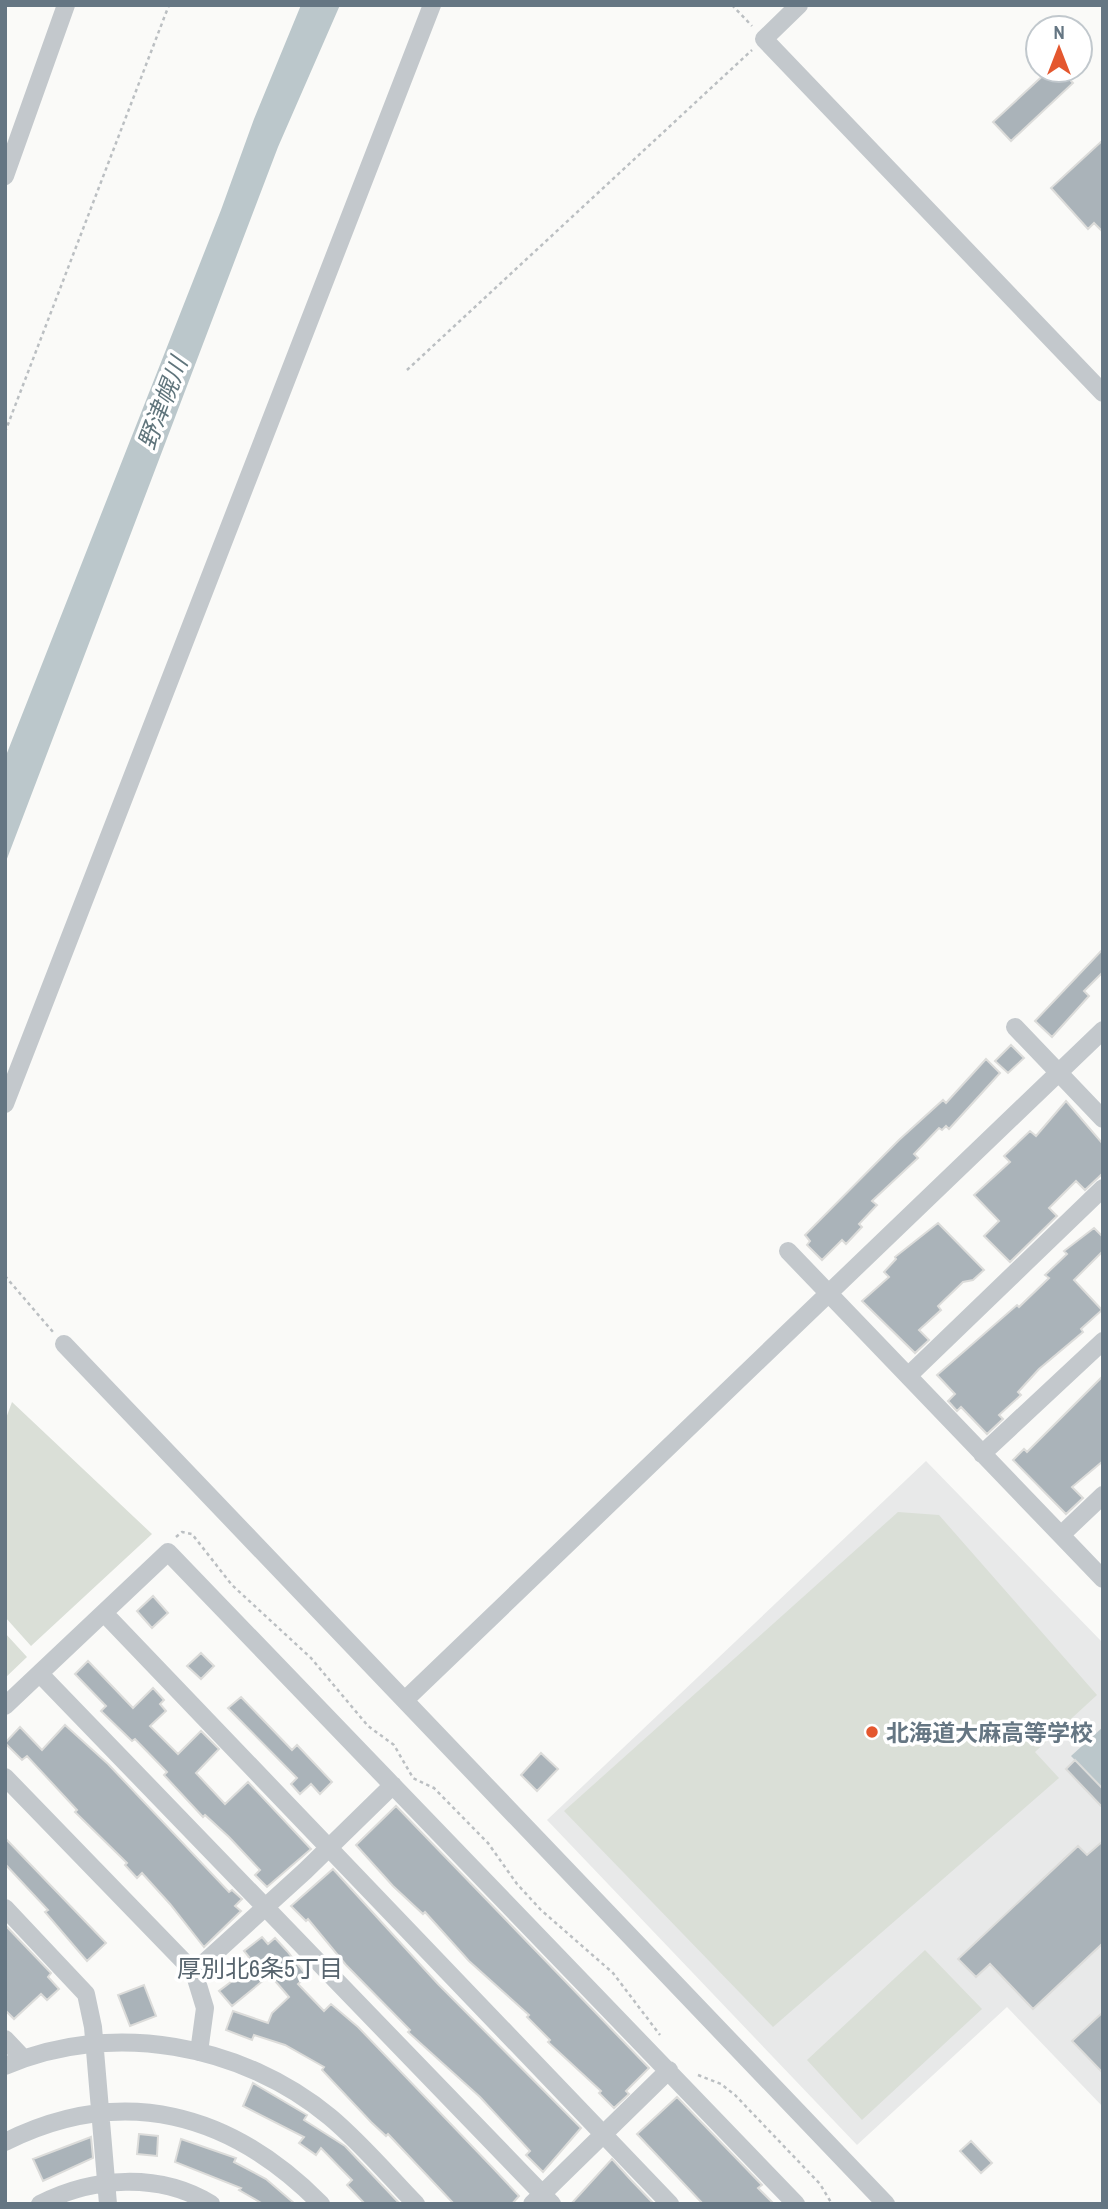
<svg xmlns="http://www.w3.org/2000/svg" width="1108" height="2209" font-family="'Archivo Narrow','Noto Sans JP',sans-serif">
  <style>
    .built { fill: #e8e9e9 }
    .green { fill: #dadfd7 }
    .water { fill: #bbc7cb }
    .building { fill: #aab3b9; stroke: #dcdcda; stroke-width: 2 }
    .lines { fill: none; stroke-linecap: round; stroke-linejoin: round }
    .path { stroke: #bbbfc2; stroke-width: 2.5; stroke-dasharray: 3.5 3.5; stroke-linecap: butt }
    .minor { stroke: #c3c8cc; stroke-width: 18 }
    .poi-dot { fill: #e4572e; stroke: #fff; stroke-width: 2.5 }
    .labels { text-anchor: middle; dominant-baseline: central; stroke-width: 7; stroke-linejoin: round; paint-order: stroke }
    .poi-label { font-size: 23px; font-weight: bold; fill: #657683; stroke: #fff; text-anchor: start }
    .water-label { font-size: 24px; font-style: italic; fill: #60757c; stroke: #fff }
    .neighbourhood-label { font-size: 24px; fill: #57646e; stroke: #fff }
  </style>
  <rect width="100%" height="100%" fill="#fafaf8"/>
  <!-- built -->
  <path class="built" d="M926,1461L1103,1643V2107L1007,2007L857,2145L547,1820Z"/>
  <!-- green -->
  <path class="green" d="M12,1402L152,1534L31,1646L5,1617V1421Z
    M898,1512L939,1515L1097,1695L1035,1752L1059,1778L773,2027L564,1811Z
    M5,1633L27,1657L5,1678Z
    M925,1950L982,2009L862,2120L807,2060Z"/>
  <!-- water -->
  <path class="water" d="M301,5H340L278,147L5,864V758L221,210L254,119Z
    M1103,1727V1789L1071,1756Z"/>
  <!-- building -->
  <path class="building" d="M1049,70H1061L1073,83L1011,141L993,122Z
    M1103,140V232L1094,223L1088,229L1051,188Z
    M1103,949V972L1084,991L1089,996L1052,1037L1035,1021Z
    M1011,1045L1024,1058L1008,1073L995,1061Z
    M986,1059L1000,1073L949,1129L946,1126L942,1130L939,1128L914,1154L918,1158L872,1201L877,1205L859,1224L862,1227L846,1244L842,1240L822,1260L807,1245L810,1241L805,1235L899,1140L943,1100L946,1103Z
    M1066,1101L1103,1144V1173L1085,1190L1076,1181L1049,1208L1057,1216L1010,1262L984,1236L999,1221L974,1195L1010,1162L1004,1156L1030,1131L1036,1136Z
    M938,1223L984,1270L973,1280L963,1282L938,1306L941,1310L919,1330L929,1340L915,1353L862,1301L889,1277L884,1272L896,1259L895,1257Z
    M1094,1228L1103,1237V1251L1074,1280L1102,1310L1081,1329L1083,1332L1039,1369L1018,1392L1021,1395L999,1415L1003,1419L987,1434L961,1407L957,1411L948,1401L955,1394L937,1375L1017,1305L1019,1307L1049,1278L1045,1275L1067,1254L1064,1251Z
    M1103,1376V1461L1072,1487L1083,1498L1066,1514L1013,1460L1024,1449L1027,1452Z
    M153,1596L168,1613L152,1628L137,1611Z
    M201,1653L214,1666L201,1679L187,1666Z
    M88,1661L133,1708L153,1688L164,1700L160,1704L166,1711L150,1726L178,1754L201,1731L219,1749L196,1773L225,1804L248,1782L311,1849L267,1887L255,1875L260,1870L229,1837L205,1815L203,1817L164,1775L167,1772L135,1739L132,1741L101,1711L106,1706L75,1674Z
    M241,1697L292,1750L297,1745L332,1782L320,1794L311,1784L300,1794L291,1784L297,1778L228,1708Z
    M65,1725L108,1764L229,1892L232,1890L242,1899L235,1906L241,1911L204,1947L170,1904L142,1873L137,1878L125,1865L127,1863L75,1812L77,1810L27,1756L22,1760L5,1743L20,1727L42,1750Z
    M541,1753L558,1769L537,1791L521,1775Z
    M1075,1760L1103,1789V1808L1066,1769Z
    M396,1806L649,2068L626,2091L629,2094L614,2108L599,2093L601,2091L548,2042L550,2040L527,2017L529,2015L469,1961L425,1912L423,1914L393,1886L356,1845Z
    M5,1838L106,1943L87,1961L45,1912L48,1910L5,1864Z
    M1103,1841V1943L1033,2009L990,1964L976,1977L958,1959L1078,1846L1087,1855Z
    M333,1869L438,1984L581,2128L543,2172L526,2155L530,2151L480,2097L408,2032L410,2030L346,1965L308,1919L306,1921L291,1906Z
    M5,1925L51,1973L48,1977L59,1989L47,2000L41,1994L14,2019L5,2010Z
    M262,1937L268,1944L275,1938L287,1951L307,1976L298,1984L324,2011L331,2004L358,2027L492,2167L519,2196L512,2204H454L388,2134L386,2136L371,2122L322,2070L324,2067L285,2045L254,2035L252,2040L226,2030L233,2011L268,2023L272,2013L289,1997L270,1975L232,2006L219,1991L236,1978L232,1973L249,1957L244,1951Z
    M144,1985L156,2016L130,2026L118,1995Z
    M1103,2012V2073L1072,2041Z
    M253,2083L307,2115L304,2120L345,2146L400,2204H365L347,2185L352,2180L321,2148L316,2155L299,2143L304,2137L243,2106Z
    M677,2097L762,2185L758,2188L774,2204H703L637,2134Z
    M139,2134L158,2136L157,2156L137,2154Z
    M91,2137L93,2158L43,2181L33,2159Z
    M181,2139L236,2158L234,2162L266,2179L295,2204H263L239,2190L241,2188L175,2162Z
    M971,2141L992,2163L981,2173L960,2151Z
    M612,2159L631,2180L654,2204H571Z"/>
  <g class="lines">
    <!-- path -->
    <path class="path" d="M732,5L752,26
      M407,370L752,50
      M5,432L169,5
      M5,1276L53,1332
      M176,1537L182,1532L192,1534L232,1585L311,1658L368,1726L394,1745L413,1778L434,1788L488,1843L517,1884L541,1910L613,1973L660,2035
      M698,2075L721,2084L735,2095L820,2184L832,2204"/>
    <!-- minor -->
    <path class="minor" d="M799,5L764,39L1103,393
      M5,176L66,5
      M1015,1027L1103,1119
      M5,1104L432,5
      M788,1251L1103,1579
      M64,1344L886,2204
      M908,1376L1103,1188
      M982,1454L1103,1341
      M1061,1535L1103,1495
      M104,1613L670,2204
      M40,1674L552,2204
      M406,1699L1103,1030
      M5,1706L168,1552L796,2204
      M5,1777L194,1972L205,2008L199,2052
      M5,1908L86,1994L93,2027L108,2204
      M194,1972L305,1871L393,1785
      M5,2039L23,2058
      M5,2066C112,2020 242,2044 330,2117C361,2143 388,2175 416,2204
      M5,2142C123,2083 231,2113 321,2204
      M40,2204C92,2177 159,2172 211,2204
      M532,2204L669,2070"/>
  </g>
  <!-- markers -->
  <circle class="poi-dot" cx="872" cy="1732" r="7"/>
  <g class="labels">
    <!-- poi labels -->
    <g class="poi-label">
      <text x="886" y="1732">北海道大麻高等学校</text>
    </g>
    <!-- water labels -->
    <g class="water-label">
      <text transform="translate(162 403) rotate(-69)">野津幌川</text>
    </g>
    <!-- neighbourhood labels -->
    <g class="neighbourhood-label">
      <text x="260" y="1968">厚別北6条5丁目</text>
    </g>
  </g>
  <!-- border -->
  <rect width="1108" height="2209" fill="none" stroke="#657683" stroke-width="14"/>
  <!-- north arrow -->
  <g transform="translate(1059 49)"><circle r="33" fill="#ffffff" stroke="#c1c8cd" stroke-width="2"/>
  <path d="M0-5L12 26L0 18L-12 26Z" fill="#e4572e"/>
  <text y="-10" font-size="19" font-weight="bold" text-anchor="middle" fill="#657683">N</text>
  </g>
</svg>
